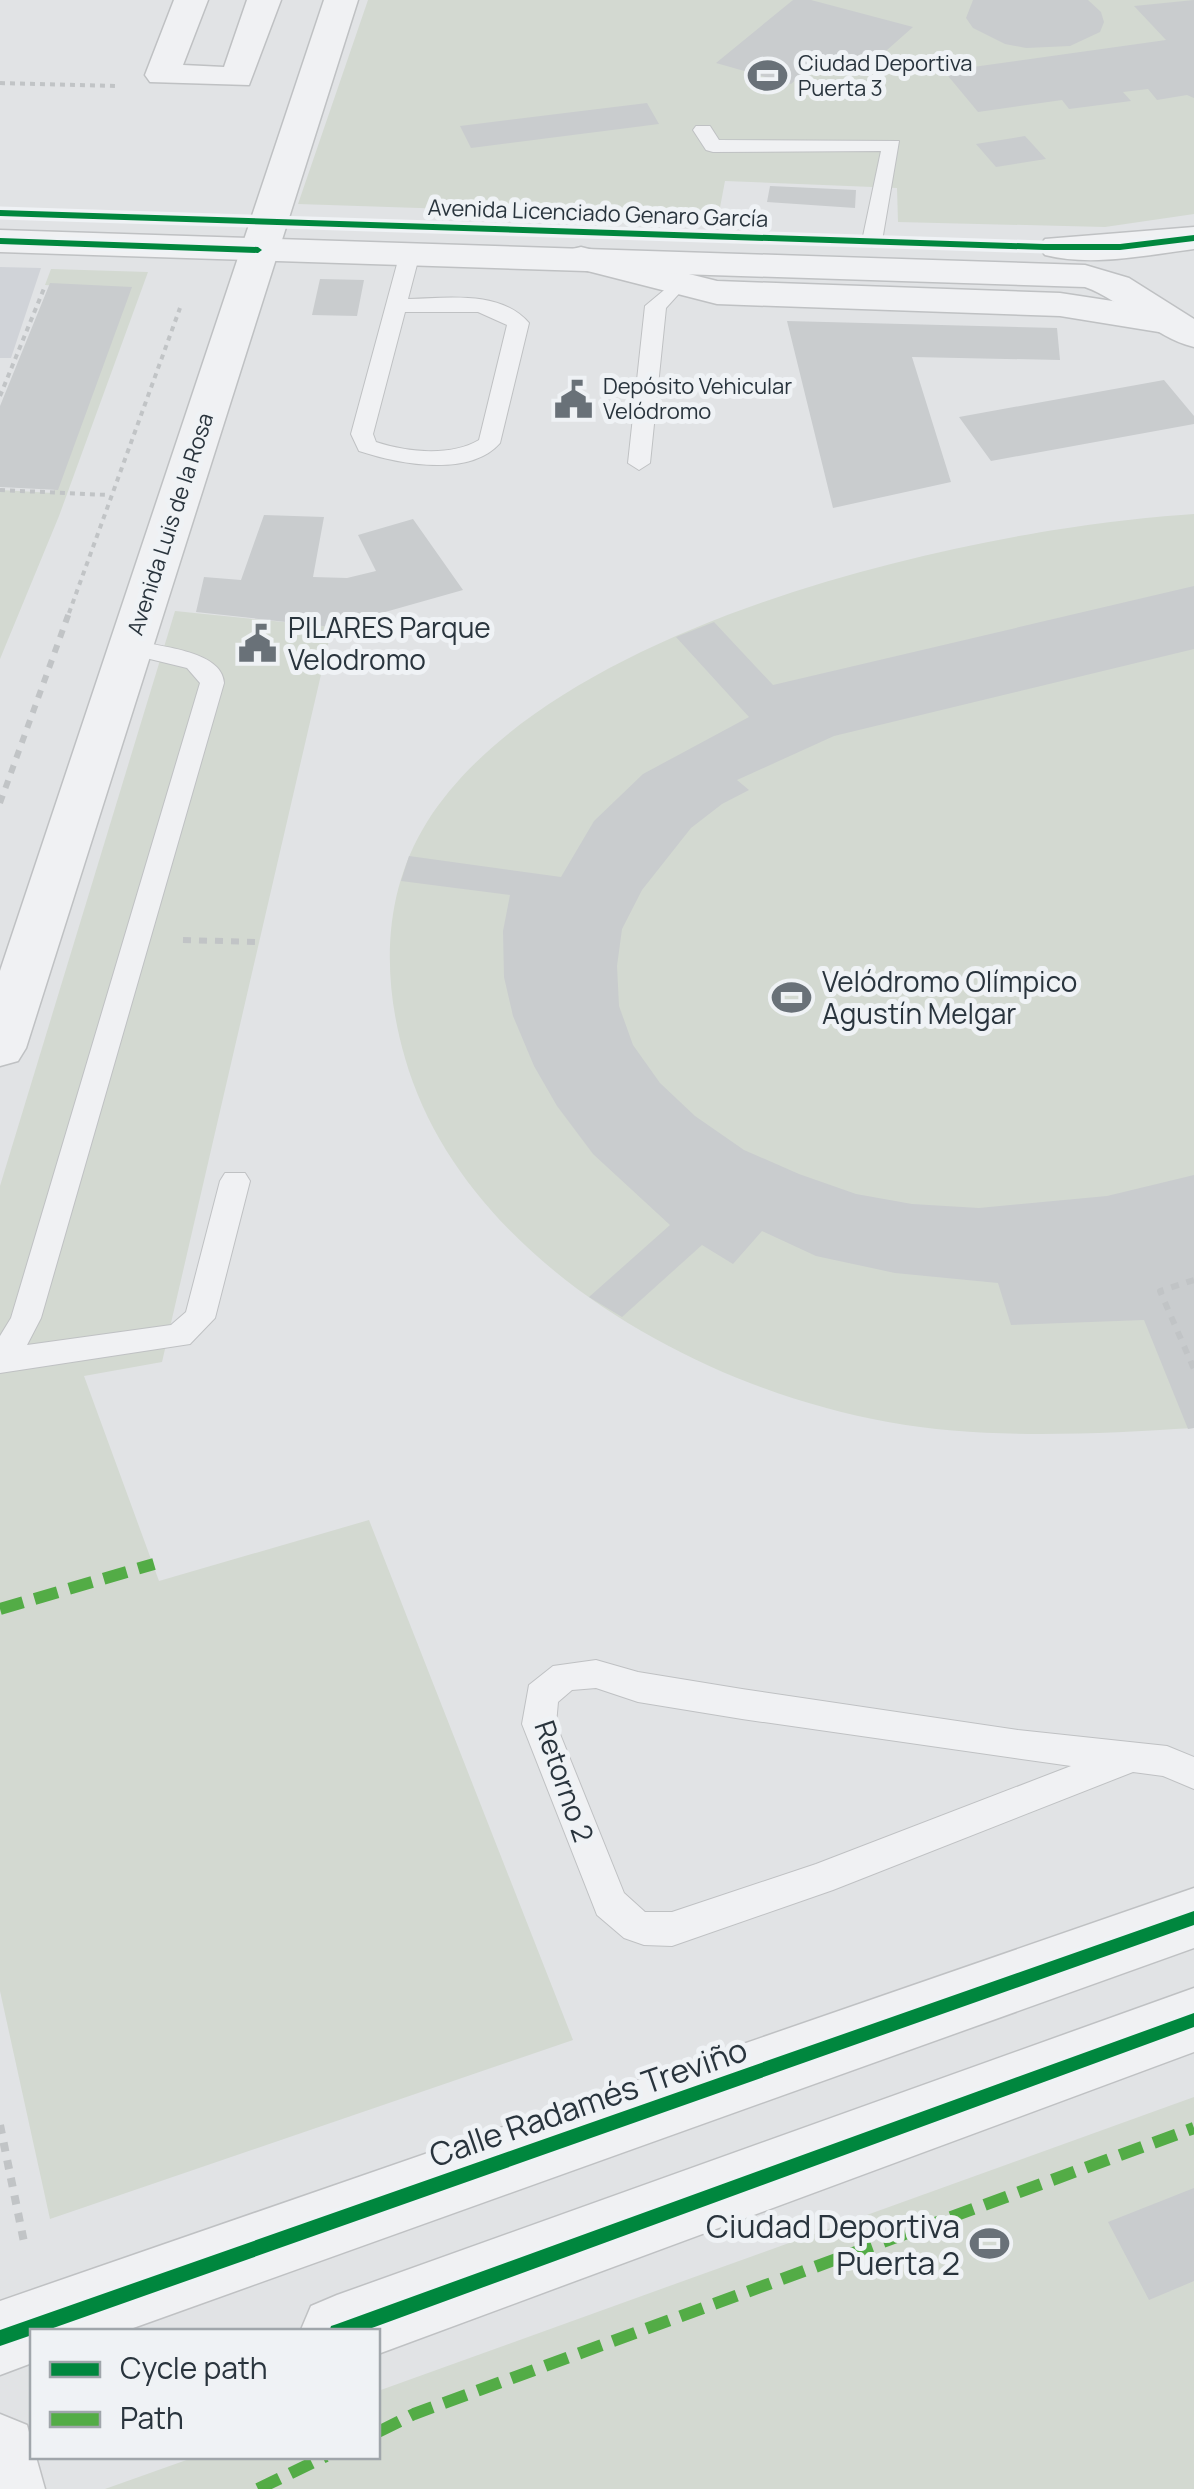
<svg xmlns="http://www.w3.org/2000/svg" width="1194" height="2489" font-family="Manrope,sans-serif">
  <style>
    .built { fill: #d0d3d8 }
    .green { fill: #d3d9d1 }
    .building { fill: #c9ccce }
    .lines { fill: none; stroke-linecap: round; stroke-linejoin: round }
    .service-casing { stroke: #bfc1c3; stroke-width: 2 }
    .minor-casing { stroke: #bfc1c3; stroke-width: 3 }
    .tertiary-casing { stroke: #bfc1c3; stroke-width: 3 }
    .path-far2 { stroke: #c1c4c6; stroke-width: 4; stroke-dasharray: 5 5; stroke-linecap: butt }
    .path-far1 { stroke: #c1c4c6; stroke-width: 6; stroke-dasharray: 8 8; stroke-linecap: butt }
    .path { stroke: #c1c4c6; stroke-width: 8; stroke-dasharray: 9 9; stroke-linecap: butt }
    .service { fill: #f0f1f3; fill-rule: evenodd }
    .minor { fill: #f0f1f3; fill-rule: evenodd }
    .tertiary { fill: #f0f1f3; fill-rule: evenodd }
    .quiet { stroke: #53ac46; stroke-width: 12; stroke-dasharray: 24 12; stroke-linecap: butt }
    .cycleway-casing { stroke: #eff2f5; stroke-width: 7 }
    .cycleway { fill: #00873e; fill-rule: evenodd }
    .labels { text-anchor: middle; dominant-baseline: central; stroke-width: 10; stroke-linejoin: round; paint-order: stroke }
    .far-poi-label { font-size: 22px; fill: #29343d; stroke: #eff2f5; text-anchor: start }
    .far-street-label { font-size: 22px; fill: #29343d; stroke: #eff2f5 }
    .poi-label { font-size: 28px; fill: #29343d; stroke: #eff2f5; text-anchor: start }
    .street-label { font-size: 28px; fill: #29343d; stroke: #eff2f5 }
    .near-street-label { font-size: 32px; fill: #29343d; stroke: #eff2f5 }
    .near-poi-label { font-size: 32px; fill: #29343d; stroke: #eff2f5; text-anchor: end }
  </style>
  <rect width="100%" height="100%" fill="#e1e3e5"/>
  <!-- built -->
  <path class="built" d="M0,267L41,268L11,358H0Z"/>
  <!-- green -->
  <path class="green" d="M368,0H1194V214L1105,227L898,222L897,188L725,181L718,218L298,204Z
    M51,269L148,272L59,516L0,659V490L53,493L127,290L45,285Z
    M1194,514V1428C1093,1434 988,1440 888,1422C695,1388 462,1257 405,1058C382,979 382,894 427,822C553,622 972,528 1194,514Z
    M175,611L332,627L162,1362L84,1376L159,1581L369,1520L573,2040L50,2219L0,1991V1186Z
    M1194,2097V2489H105L195,2457L378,2456V2391Z"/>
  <!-- building -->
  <path class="building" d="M793,0H811L913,27L861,73L817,61L791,84L716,63Z
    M973,0H1088L1101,12L1104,22L1100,32L1070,46L1026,48L1005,44L973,28L966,18Z
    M1194,0V98L1187,95L1157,100L1148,89L1123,92L1131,101L1069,109L1062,100L978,112L944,71L1166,40L1134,6Z
    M647,103L659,124L471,148L460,126Z
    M1025,136L1046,159L996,167L976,144Z
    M770,186L856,190L855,208L767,202Z
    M320,279L364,280L357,316L312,315Z
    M50,283L132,287L58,490L0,487V406Z
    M787,321L1057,328L1060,360L912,357L951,482L833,508Z
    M1164,380L1194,416V424L991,461L959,417Z
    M264,515L324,517L313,577L347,578L376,571L358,535L413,519L463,590L332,627L196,612L204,577L241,580Z
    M1194,586V649L834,736L737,780L749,790L722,804L691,828L642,890L622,929L617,966L619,1006L633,1045L660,1083L695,1116L744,1150L799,1174L856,1194L912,1204L979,1208L1107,1196L1194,1175V1428L1188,1429L1144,1320L1011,1325L998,1283L895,1273L816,1256L762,1231L733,1264L702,1245L622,1317L589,1297L670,1225L593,1154L557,1106L534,1066L513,1016L504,977L503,931L510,895L401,881L409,856L561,877L594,821L643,774L749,717L676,637L714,622L773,685Z
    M1194,2188V2281L1149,2300L1108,2222Z"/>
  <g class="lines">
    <defs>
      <path id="service" d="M696,126H710L719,140L899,141L882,241L872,247L862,241L881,151L713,152L706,150L693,130Z
        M410,247L420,253L408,299C447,298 501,290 529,323L500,443C469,478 398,464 359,451L351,434L400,253ZM405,312H478L507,325L479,440C450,457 407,452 376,442L373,434Z
        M675,281L685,287L666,308L650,463L639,470L628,463L645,306Z
        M130,640C155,646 223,650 224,683L41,1318L27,1345L171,1325L186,1312L220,1181L225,1173H245L250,1181L215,1318L190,1344L0,1373V1336L11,1318L200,683L187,668L121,652L118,647L121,642Z
        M596,1660L638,1672L742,1689L1018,1730L1167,1746L1194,1757V1789L1163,1776L1133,1772L833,1890L672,1946L644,1945L624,1938L597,1915L522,1724L529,1685L553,1666ZM596,1688L638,1702L742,1719L1071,1766L816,1864L672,1912H645L624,1893L556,1724L558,1702L572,1690Z"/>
      <path id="minor" d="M174,0H208L183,65L224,67L247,0H281L249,85L150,82L145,75Z
        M324,0H358L26,1048L18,1061L0,1066V971Z
        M581,247L717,281L1060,293L1165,309L1179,313L1184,321L1179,329L1165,333L1060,316L717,304L568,266L562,258L568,250Z
        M1194,1888V1948L122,2332H32V2363L0,2375V2301Z
        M1194,1988V2052L378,2354V2332H300L311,2306L337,2295Z
        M0,2414L27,2425L45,2489H0Z"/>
      <path id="tertiary" d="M1194,227V249C1146,255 1092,267 1045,255L1039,247L1045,239Z
        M0,230L1085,265L1129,278L1194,319V347C1153,337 1124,301 1085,287L0,252Z"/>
    </defs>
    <!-- service casing -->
    <use href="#service" class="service-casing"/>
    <!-- minor casing -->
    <use href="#minor" class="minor-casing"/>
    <!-- tertiary casing -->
    <use href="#tertiary" class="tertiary-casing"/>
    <!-- path-far2 -->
    <path class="path-far2" d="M0,83L119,86
      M0,396L45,286
      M0,490L108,495
      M69,613L180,308"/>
    <!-- path-far1 -->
    <path class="path-far1" d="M0,803L70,610
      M183,940L258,942
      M1194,1280L1160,1291L1194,1369"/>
    <!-- path -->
    <path class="path" d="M0,2125L24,2242"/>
    <!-- service -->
    <use href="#service" class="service"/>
    <!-- minor -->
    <use href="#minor" class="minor"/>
    <!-- tertiary -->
    <use href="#tertiary" class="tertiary"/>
    <!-- quiet -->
    <path class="quiet" d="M0,1609L154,1564
      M378,2432L414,2414L1194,2128
      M258,2489L326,2456"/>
    <defs>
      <path id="cycleway" d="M0,210L1044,244H1120L1194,235V241L1120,250H1044L0,216Z
        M0,238L258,247L262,250L258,253L0,244Z
        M1194,1911V1925L42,2332H32V2335L0,2346V2330Z
        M1194,2013V2027L361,2332H329L331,2326L337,2324Z"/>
    </defs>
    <!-- cycleway casing -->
    <use href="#cycleway" class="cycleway-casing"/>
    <!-- cycleway -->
    <use href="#cycleway" class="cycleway"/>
  </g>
  <!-- icons -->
  <defs>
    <symbol id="stadium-bare" viewBox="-9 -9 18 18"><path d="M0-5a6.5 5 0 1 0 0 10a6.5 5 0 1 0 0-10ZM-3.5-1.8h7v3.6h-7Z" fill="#697178" stroke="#eff2f5" stroke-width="2.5" paint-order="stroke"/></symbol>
    <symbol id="civic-bare" viewBox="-9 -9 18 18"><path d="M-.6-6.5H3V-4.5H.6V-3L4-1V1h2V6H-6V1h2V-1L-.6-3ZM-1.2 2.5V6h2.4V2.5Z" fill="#697178" stroke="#eff2f5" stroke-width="2.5" paint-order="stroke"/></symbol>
  </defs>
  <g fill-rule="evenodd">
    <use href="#stadium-bare" x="740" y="48" width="55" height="55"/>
    <use href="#civic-bare" x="546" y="372" width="55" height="55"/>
    <use href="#civic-bare" x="230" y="616" width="55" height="55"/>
    <use href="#stadium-bare" x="764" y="970" width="55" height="55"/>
    <use href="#stadium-bare" x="962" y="2216" width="55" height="55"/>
  </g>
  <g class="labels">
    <!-- far-poi labels -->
    <g class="far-poi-label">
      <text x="798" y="63">Ciudad Deportiva<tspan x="798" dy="25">Puerta 3</tspan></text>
      <text x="603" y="386">Depósito Vehicular<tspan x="603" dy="25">Velódromo</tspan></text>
    </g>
    <!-- far-street labels -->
    <g class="far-street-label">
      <text transform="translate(598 213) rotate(2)">Avenida Licenciado Genaro García</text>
      <text transform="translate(170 524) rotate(-72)">Avenida Luis de la Rosa</text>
    </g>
    <!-- poi labels -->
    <g class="poi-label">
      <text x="288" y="627">PILARES Parque<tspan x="288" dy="32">Velodromo</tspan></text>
      <text x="822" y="981">Velódromo Olímpico<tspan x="822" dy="32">Agustín Melgar</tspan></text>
    </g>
    <!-- street labels -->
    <g class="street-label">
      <text transform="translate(565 1781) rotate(71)">Retorno 2</text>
    </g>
    <!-- near-street labels -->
    <g class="near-street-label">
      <text transform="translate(588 2102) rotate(-19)">Calle Radamés Treviño</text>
    </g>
    <!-- near-poi labels -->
    <g class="near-poi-label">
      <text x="960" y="2226">Ciudad Deportiva<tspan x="960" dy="37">Puerta 2</tspan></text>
    </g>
  </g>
  <!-- legend -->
  <rect x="30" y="2329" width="350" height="130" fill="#eff2f5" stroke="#a0a6ab" stroke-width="2.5"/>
  <rect x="50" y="2362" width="50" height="15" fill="#00873e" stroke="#a0a6ab" stroke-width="2.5"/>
  <text x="120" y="2379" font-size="30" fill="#29343d">Cycle path</text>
  <rect x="50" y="2412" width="50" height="15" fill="#53ac46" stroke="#a0a6ab" stroke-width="2.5"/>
  <text x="120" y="2429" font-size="30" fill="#29343d">Path</text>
</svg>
